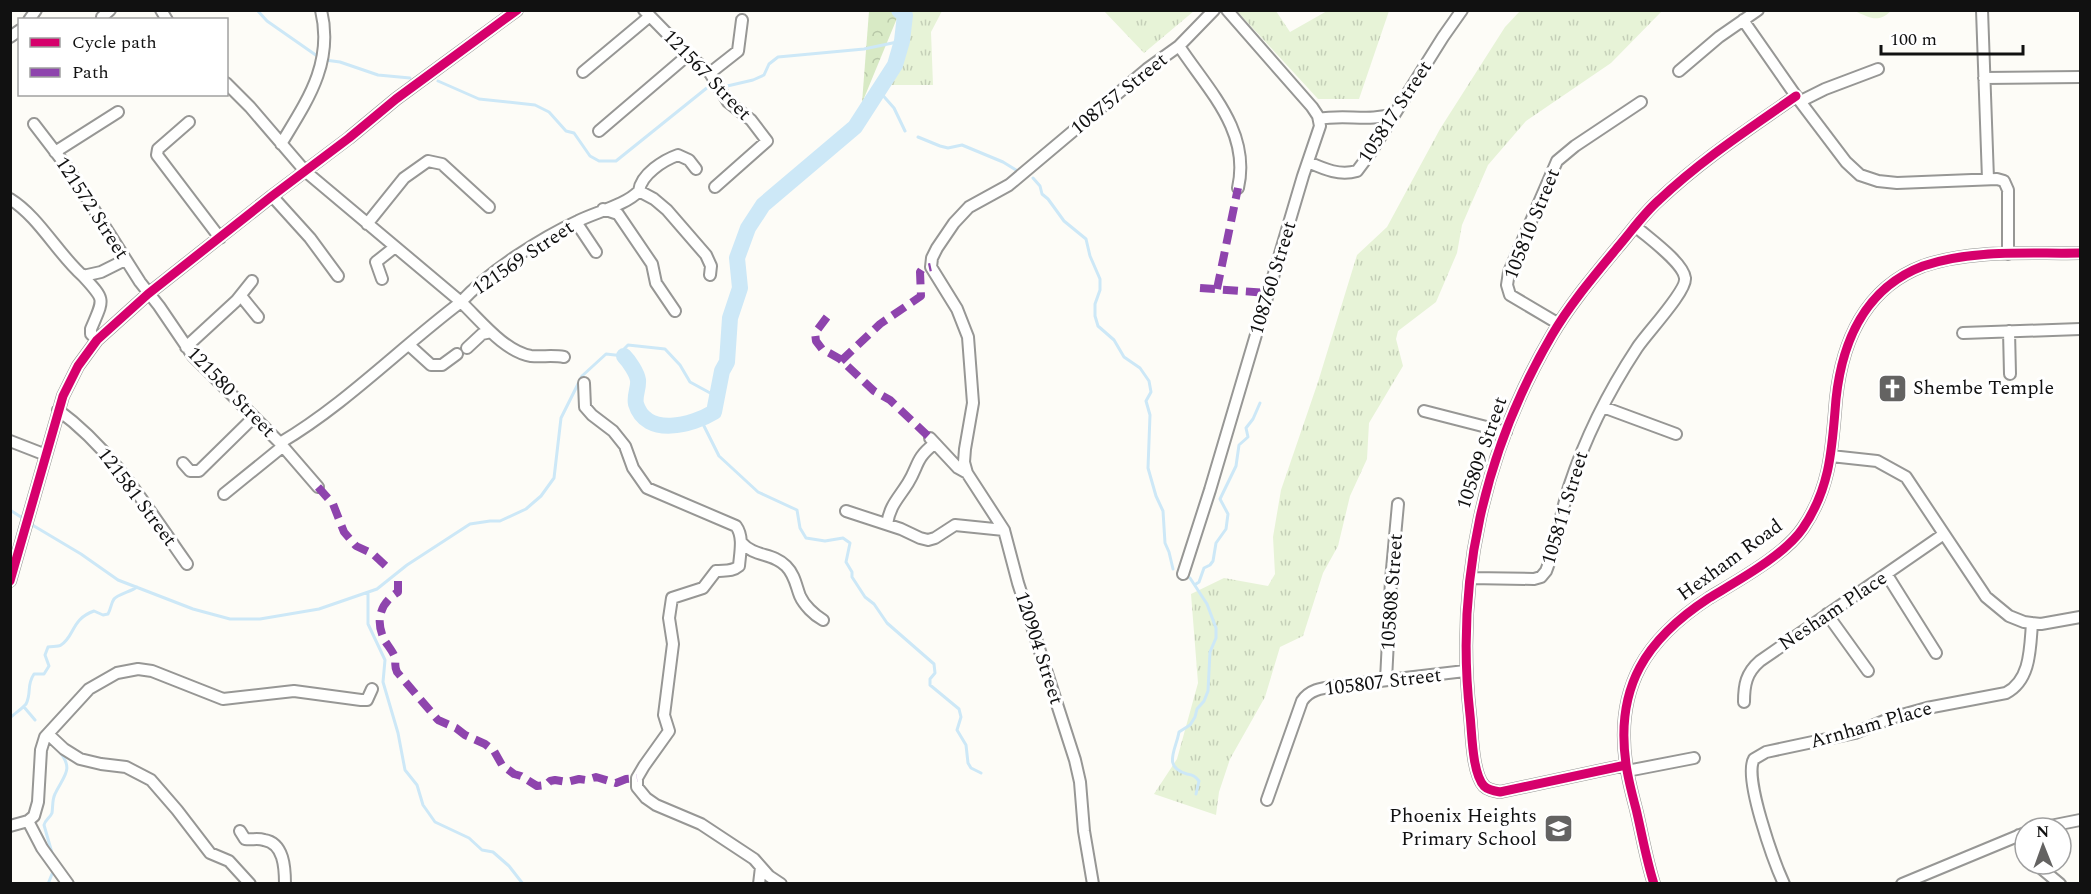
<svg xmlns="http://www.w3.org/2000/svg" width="2091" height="894" font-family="Spectral,serif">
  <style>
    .grass { fill: url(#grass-tufts) }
    .forest { fill: url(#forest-crowns) }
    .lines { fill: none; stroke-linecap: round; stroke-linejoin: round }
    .stream { stroke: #cde8f7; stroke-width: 3 }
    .river { stroke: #cde8f7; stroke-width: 16 }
    .minor-casing { stroke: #979795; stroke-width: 14 }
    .minor { stroke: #fffffe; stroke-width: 10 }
    .quiet { stroke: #8e44ad; stroke-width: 8; stroke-dasharray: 15 8; stroke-linecap: butt }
    .cycleway-casing { stroke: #fff; stroke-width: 13 }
    .cycleway { stroke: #d6006c; stroke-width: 9 }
    .labels { text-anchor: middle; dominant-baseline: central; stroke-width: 6; stroke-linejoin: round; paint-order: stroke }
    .street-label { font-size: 20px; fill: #111; stroke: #fff }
    .poi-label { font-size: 20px; fill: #111; stroke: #fff; text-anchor: start }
  </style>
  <defs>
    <pattern id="grass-tufts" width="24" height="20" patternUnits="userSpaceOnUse" patternTransform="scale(1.5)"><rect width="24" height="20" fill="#e7f3d7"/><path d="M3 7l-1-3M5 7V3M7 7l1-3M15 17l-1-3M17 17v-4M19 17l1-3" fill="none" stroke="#c5cfb8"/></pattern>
    <pattern id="forest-crowns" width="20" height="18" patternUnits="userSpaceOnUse" patternTransform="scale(1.5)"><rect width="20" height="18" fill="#d8eac5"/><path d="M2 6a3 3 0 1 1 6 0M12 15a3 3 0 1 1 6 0" fill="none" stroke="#b8c8a8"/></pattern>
  </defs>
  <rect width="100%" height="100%" fill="#fdfcf7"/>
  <!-- grass -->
  <path class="grass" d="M906,11H942L931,32L933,85H890L903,60L909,16Z
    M1104,11H1194L1144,53Z
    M1237,11H1276L1290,32L1327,11H1389L1359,99H1318Z
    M1520,11H1662L1611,63L1526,121L1488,165L1462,225L1457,253L1436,302L1398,331L1396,339L1403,366L1369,423L1367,459L1350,496L1338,546L1323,573L1303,636L1280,647L1265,697L1230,759L1219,792L1216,815L1154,794L1177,759L1198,683L1191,594L1224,578L1268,586L1275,574L1273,537L1281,490L1318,382L1357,255L1387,227L1440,129L1505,27Z
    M1854,11L1891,10V11C1877,24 1870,17 1854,11Z"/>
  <!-- forest -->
  <path class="forest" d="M869,11H900L862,103Z"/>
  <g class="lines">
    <!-- stream -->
    <path class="stream" d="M257,10L267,21L320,58
      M325,60L340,62L378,75L410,78
      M438,81L479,99L535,105L549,112L566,131L574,133L590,156L599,161H616L708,87H715
      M723,87L753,80L764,75L769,64L778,57L864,49L902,41
      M879,91L894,108L905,131
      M918,137L940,146L948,148L962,145L1003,162L1016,170
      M1033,178L1040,186L1042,194L1048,199L1064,221L1086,239L1090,256L1100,279V290L1095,304V316L1098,326L1114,340L1124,357L1140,368L1149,381L1151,392L1146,401L1150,415L1148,468L1156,496L1163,511L1165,543L1169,552L1173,569
      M701,420L719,456L758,492L797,510L800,528L806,538L825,541L843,538L850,543L846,562L852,572V577L865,597L874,604L887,623L934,664L935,673L930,679V685L959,709L961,717L957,730L966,745L968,763L971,768L981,773
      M10,510L24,519
      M29,523L81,554L118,580L193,609L230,619H260L319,609L377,589L407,565L470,524L490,521H500L526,509L541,496L554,478L561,418L582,376L606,354L624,356V349L628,345L665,349L680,365L690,382L712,394L718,389
      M1190,578L1207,604L1216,628V638L1210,652L1208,691L1204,701L1197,709L1195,717L1190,725L1179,732C1176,750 1162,767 1187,774C1193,775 1195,776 1199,781L1196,794
      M1196,584L1199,582L1204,568L1210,565L1213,561L1216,543L1226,529L1228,514L1220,499L1236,466L1239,445L1248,437L1246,428L1253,419L1260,403
      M368,593V624L385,660L383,682L398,733L405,770L417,785L423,805L435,822L469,838L482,850L493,852L509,866L523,884
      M24,707L35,720
      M10,718C15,713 22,709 26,704C32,692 26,686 34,674H44L49,666L45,655L48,647C52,646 58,647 61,645C75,636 71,619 94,611L103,615L108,614C111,609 111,603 114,599C117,595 132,591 137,587
      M52,853L44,825C45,820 50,818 52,813C53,807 52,800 55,794C63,776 75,770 59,751
      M48,884L54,869"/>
    <!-- river -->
    <path class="river" d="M624,356C629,361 637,373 638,380C639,388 634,396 636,404C646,438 693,425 714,412L722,371L727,362L730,318L740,288L737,258L748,228L763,205L855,127L895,65L902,41L905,15L899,10"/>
    <defs>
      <path id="minor" d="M161,10L167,20
        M644,10L688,55L710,73L728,102L751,120L767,141L715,187
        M1982,10L1988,179
        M102,17L110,10
        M29,20L36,10
        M1743,20L1796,96L1846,162L1860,175L1878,181L1897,183L1997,179L2004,181L2008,190V254
        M10,37L20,30
        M1179,46C1208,90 1251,131 1238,188
        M1679,71L1719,37L1758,10
        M583,72L650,16
        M710,73L738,51L742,20
        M1984,78L2080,77
        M226,83L250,107L305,171L461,302C488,272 541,238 578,221C596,212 626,205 639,191
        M1801,101L1825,89L1878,69
        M1319,119C1344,114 1370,122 1394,114
        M189,122L158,149L157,155L220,238
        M34,124L67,167L140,282L159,306L193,356L280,443L318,487
        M599,131L688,55
        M281,144C307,101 334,63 321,10
        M55,152L118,112
        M1308,162C1324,169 1339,176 1357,171L1369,155L1443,37L1462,10
        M696,169L689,160L678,155C664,160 641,174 639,191L654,199L667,210L706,255L711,266L710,275
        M272,196L310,238L338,276
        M10,199C39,217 57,253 83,276L101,272L125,260
        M603,209L618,214L652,264L656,283L675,311
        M576,222L596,252
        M367,224L404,178L428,161L442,164L489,207
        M83,276C106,301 104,298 91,329V334L97,340
        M382,279L376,262L395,247
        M241,296L258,317
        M1559,324L1510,295L1507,285L1509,272L1557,161L1575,146L1641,102
        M2009,331L2010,374
        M1963,333L2080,329
        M409,345L431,365H442L457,354
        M186,347L236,301L252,281
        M467,348L482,334L491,332
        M584,383L585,407L592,415L613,431L625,446L633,468L647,488L736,526C744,537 740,553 739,566C732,572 725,570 716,571L703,588L672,598L669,618L673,644L664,715L669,731L644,766L637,778V787L646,798L656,805L701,824L754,859L769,876L781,884
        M1603,407L1676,434
        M58,410C113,450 148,509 187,564
        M1424,411L1506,432
        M930,438L958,468L967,473L1004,530L1018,583L1075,760L1080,782L1084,831L1093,884
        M10,441L46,455
        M280,443C346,404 400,348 461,302C480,320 505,352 531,356C542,357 553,355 564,357
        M1831,456L1877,461L1906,477L1986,597L2009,616L2024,622L2041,624L2080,617
        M183,463L190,471H199L253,418
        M967,473L964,462L965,449L973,403L968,337L957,309L931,267L932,258L937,248L954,223L969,207L1009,185L1147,69L1179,46L1214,10
        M224,494L282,447
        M846,511L901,529L920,538L928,540L935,538L955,525L1004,530
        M887,524C890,505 898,499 908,483C919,465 915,459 934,444
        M741,542C755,558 772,552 786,566C795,575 796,586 800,596C804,605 814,615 823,620
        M1183,574L1210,490L1303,176L1320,126L1318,116L1312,107L1227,10
        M1887,575L1936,653
        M1470,578L1534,579L1541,577L1546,571C1557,544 1560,515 1569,487C1585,438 1608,392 1637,348C1646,334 1687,291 1685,278C1683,262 1647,237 1635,226
        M10,581L63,396L78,366L97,340L148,294L272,196L349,138L396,99L517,10
        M1827,614L1868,671
        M1386,680L1391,580L1398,504
        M1744,702C1744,685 1746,673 1760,661L1944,534
        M48,734L64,749L80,759L101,764L126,767L151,780L177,810L210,853L229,861L250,884
        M1626,765L1500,792C1494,791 1488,790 1484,786C1472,773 1472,732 1470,715C1455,581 1484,451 1552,335C1570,304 1594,276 1617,248C1631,232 1643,214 1659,200C1701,160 1749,129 1796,96
        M1627,771L1694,758
        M1267,800L1302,701C1310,689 1323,688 1337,686L1465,671
        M28,821L34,816L38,802L41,750L45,737L89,689L117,673L138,669L152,671L223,699L294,691L361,700H367L372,689
        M28,821L42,848L68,884
        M10,826L28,821
        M2040,828L2080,820
        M240,831L245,839C252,840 258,838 264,840C284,843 285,868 285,884
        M2019,835L2025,849
        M2036,864L2060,884
        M759,884L761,867
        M1654,884C1646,859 1642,834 1636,809C1632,794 1628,779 1626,764C1615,687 1646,639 1709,598C1737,581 1785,555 1803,528C1831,487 1832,447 1836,399C1842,342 1865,288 1923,266C1972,249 2029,254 2080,253
        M1784,884C1774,862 1743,777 1754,759L1766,752L1855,733L1891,718L1927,708L2006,693C2031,680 2030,648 2032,623
        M1902,884L2025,833"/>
    </defs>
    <!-- minor casing -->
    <use href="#minor" class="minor-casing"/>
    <!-- minor -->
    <use href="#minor" class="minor"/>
    <!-- quiet -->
    <path class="quiet" d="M1200,288L1268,293
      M1217,289L1238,188
      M827,317L815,333L816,341L822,349L840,359L874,391L890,400L930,438
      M841,361L880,324L921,296L920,272L922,269L931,267
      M318,487L333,504L344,532L356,546L373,554L388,568
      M398,581V592C379,604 375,622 385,641C388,646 394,653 395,658C396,664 394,666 397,672L438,720L456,728L465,735L485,744L494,751L502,765L514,774L521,776L537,786L546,785L550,781L555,780L567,782L579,779L586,780L596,777L616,783L626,779L637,778"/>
    <defs>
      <path id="cycleway" d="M10,581L63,396L78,366L97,340L148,294L272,196L349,138L396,99L517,10
        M1626,765L1500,792C1494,791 1488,790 1484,786C1472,773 1472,732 1470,715C1455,581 1484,451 1552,335C1570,304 1594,276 1617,248C1631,232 1643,214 1659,200C1701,160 1749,129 1796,96
        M1654,884C1646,859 1642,834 1636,809C1632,794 1628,779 1626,764C1615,687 1646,639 1709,598C1737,581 1785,555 1803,528C1831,487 1832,447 1836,399C1842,342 1865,288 1923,266C1972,249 2029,254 2080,253"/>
    </defs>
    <!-- cycleway casing -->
    <use href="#cycleway" class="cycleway-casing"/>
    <!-- cycleway -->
    <use href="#cycleway" class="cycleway"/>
  </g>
  <!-- icons -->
  <defs>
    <symbol id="church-square" viewBox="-11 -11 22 22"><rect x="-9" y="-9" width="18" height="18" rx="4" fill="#646362" stroke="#fff"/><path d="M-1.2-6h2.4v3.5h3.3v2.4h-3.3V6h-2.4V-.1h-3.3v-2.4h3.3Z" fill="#fff"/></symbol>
    <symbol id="school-square" viewBox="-11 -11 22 22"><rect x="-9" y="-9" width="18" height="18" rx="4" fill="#646362" stroke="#fff"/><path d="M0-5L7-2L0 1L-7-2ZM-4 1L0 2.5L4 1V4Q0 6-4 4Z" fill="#fff"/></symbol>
  </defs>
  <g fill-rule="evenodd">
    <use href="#church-square" x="1876" y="372" width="33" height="33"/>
    <use href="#school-square" x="1542" y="812" width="33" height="33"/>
  </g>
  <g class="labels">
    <!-- street labels -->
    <g class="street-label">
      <text transform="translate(707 75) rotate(46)">121567 Street</text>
      <text transform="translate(1119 94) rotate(-39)">108757 Street</text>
      <text transform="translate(1395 112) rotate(-57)">105817 Street</text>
      <text transform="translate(92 208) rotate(57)">121572 Street</text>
      <text transform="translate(1532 224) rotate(-68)">105810 Street</text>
      <text transform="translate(523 258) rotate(-34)">121569 Street</text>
      <text transform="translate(1273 278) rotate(-73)">108760 Street</text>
      <text transform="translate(231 392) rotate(46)">121580 Street</text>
      <text transform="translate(1482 453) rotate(-71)">105809 Street</text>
      <text transform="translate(137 497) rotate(53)">121581 Street</text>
      <text transform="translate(1565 508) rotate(-73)">105811 Street</text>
      <text transform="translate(1730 560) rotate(-36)">Hexham Road</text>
      <text transform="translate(1392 592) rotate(-86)">105808 Street</text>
      <text transform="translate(1833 611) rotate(-34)">Nesham Place</text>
      <text transform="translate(1039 648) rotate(72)">120904 Street</text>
      <text transform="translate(1383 682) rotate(-7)">105807 Street</text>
      <text transform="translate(1871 725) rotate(-16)">Arnham Place</text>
    </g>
    <!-- poi labels -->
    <g class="poi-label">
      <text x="1913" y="388">Shembe Temple</text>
      <text x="1537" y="816" text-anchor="end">Phoenix Heights<tspan x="1537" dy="23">Primary School</tspan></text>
    </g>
  </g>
  <!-- border -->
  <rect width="2091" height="894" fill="none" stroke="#111111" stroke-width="24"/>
  <!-- legend -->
  <rect x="18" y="18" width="210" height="78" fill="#ffffff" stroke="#a0a0a0" stroke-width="1.5"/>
  <rect x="30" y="38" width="30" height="9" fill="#d6006c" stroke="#a0a0a0" stroke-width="1.5"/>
  <text x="72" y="48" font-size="18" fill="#111111">Cycle path</text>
  <rect x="30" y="68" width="30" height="9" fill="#8e44ad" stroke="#a0a0a0" stroke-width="1.5"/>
  <text x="72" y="78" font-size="18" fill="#111111">Path</text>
  <!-- north arrow -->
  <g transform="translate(2043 846) rotate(359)"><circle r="28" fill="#ffffff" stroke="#a0a0a0" stroke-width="1.5"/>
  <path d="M0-4.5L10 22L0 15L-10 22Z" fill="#646362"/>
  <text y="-9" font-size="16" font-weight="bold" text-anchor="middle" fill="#111111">N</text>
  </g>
  <!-- scale -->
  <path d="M1881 45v9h142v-9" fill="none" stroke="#111111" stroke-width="3"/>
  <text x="1890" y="45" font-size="18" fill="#111111" stroke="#ffffff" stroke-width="4.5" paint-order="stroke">100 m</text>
</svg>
